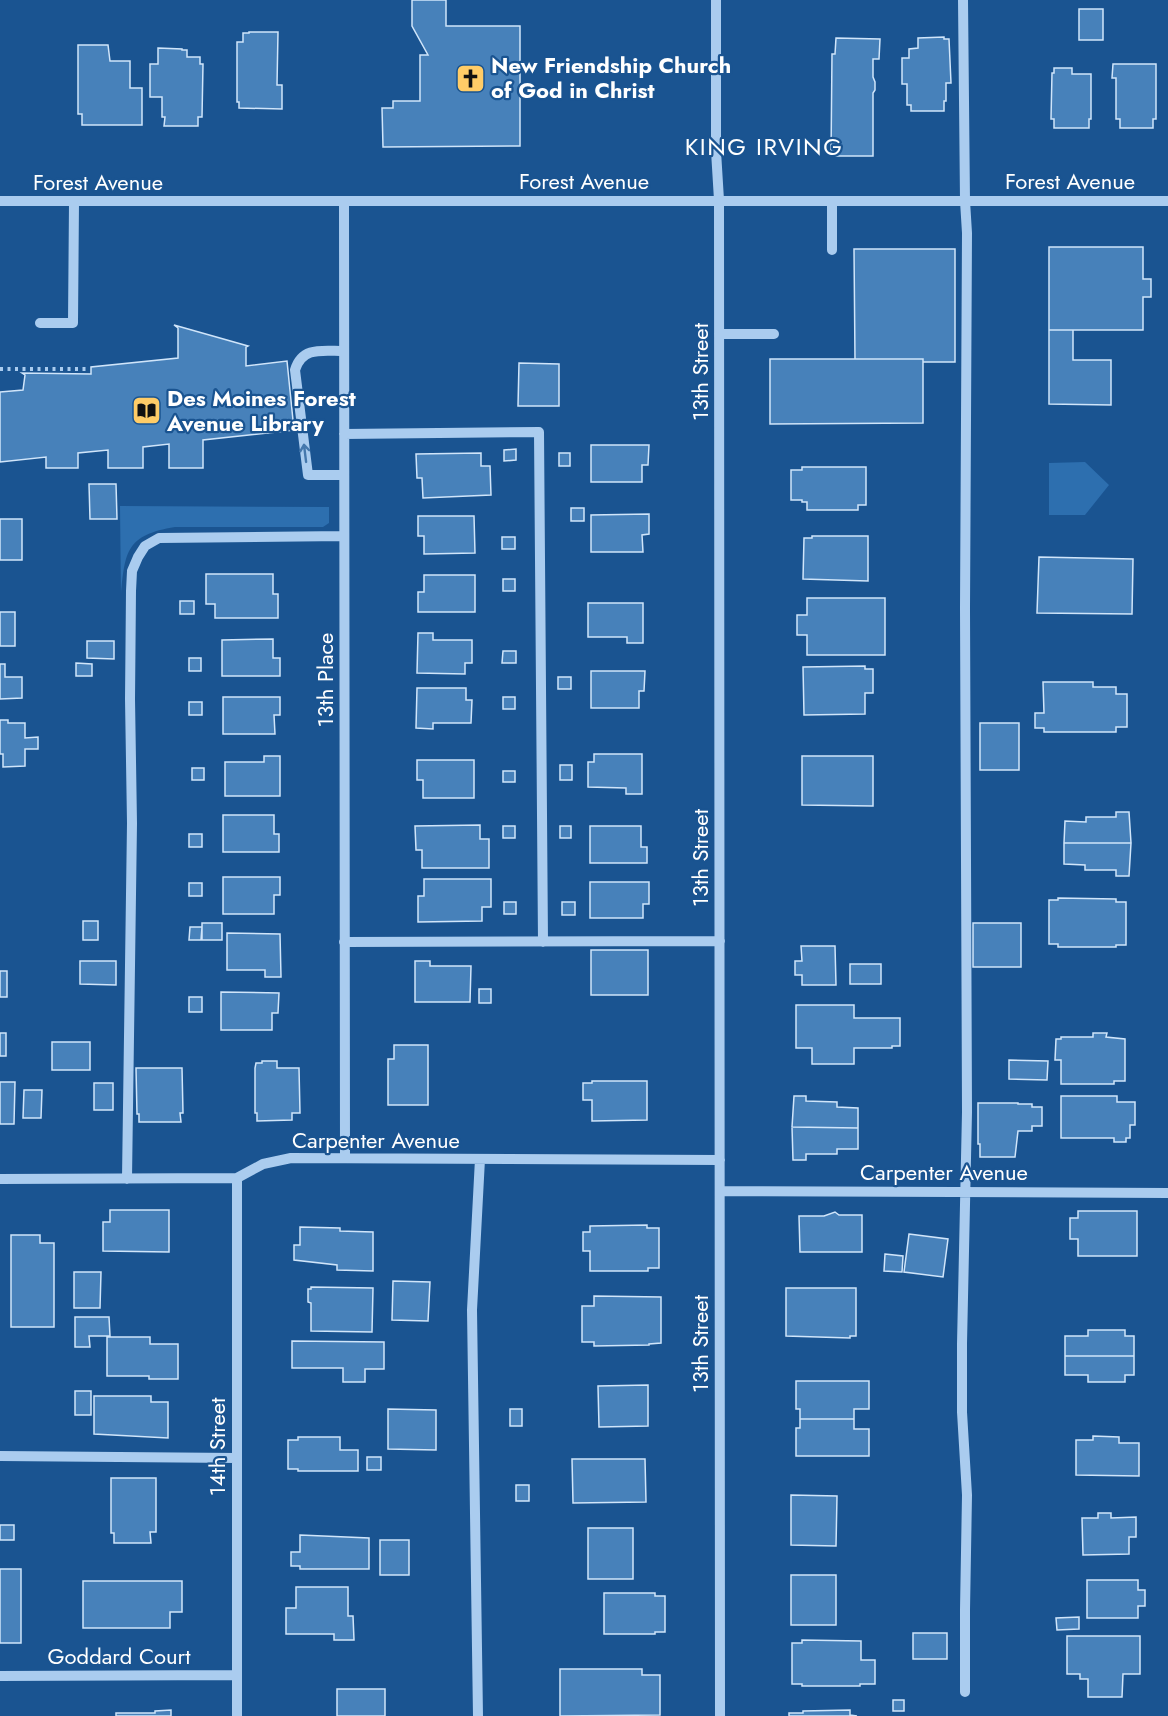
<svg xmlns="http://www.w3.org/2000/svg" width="1168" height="1716" font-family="Jost,sans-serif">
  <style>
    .green { fill: #2d6faf }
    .building { fill: #4781ba; stroke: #d0e5fa; stroke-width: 1.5 }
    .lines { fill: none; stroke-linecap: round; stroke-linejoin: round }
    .path { stroke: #aaccef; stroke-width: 4; stroke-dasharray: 3 4.5; stroke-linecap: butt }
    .minor { stroke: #aaccef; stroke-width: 10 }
    .oneway { stroke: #4578ad }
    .labels { text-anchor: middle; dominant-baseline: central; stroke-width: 4.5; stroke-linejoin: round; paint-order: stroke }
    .poi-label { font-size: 22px; font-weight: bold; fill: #fff; stroke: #1a5491; text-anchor: start }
    .street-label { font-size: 22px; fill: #fff; stroke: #1a5491 }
    .neighbourhood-label { font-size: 24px; letter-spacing: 1.5px; fill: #fff; stroke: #1a5491 }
  </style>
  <rect width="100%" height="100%" fill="#1a5491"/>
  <!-- green -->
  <path class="green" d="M1085,462L1109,485L1085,515H1049V463Z
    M120,506L329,507V523L323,527H175C127,535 125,550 121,595Z"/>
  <!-- building -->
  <path class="building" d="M412,0H446V26H520V146L383,147L382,108H393V101H420V55H428L412,26Z
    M1079,9H1103V40H1079Z
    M249,32H278L277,85H282V109L239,108V102H237V42H243V33H249Z
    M944,37V39H949L951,83H946V101H944V111H911V105H907V84H902V58H909V49L918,48V38Z
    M836,38L880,39L879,59H873V77L875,82V90L873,93V156H831L832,54H835Z
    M78,45H108L110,61H130V88H142V125H82V114H78Z
    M158,48L182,49V50H187V57H200V64H203L202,117H198V126H164L165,117H162V97H150V64H158Z
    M1113,64H1156V119H1153V128H1120V119H1116V78H1112Z
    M1054,68H1072V74H1091V119H1089V128H1054V119H1051L1052,73H1054Z
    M1049,247H1143V279H1151V297H1143V330H1049Z
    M854,249H955V362H923V359H855Z
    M174,325L248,346L246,347V366L287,361L294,430L203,440V468H169V444L143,447V468H108V450L78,453V468H46V457L0,462V392L23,390L25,375L22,373L91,374V367L178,358V328Z
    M1049,330H1073V360H1111V405L1049,404Z
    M770,359H923V423L770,424Z
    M519,363L559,364V406H518Z
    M591,445H649L648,465H642V482H591Z
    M516,449V460L504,461V450Z
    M481,453V466H490L491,495L423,498L422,478H417L416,454Z
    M559,453H570V466H559Z
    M802,467H866V505H858V510H807V502H802V500H791V470H802Z
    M89,484H116L117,519H90Z
    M571,508H584V521H571Z
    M649,514V534L642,535L643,552H591V515Z
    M418,516H474L475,553L424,554V536H418Z
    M0,519H22V560H0Z
    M812,536H868V581L803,579L804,538H812Z
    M502,537H515V549H502Z
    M1039,557L1133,559L1132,614L1037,613Z
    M206,574H273V594H278V618H215V604H206Z
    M424,575H475V612H418V592H424Z
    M503,579H515V591H503Z
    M807,598H885V655H807V635H797V615H807Z
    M180,601H194V614H180Z
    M588,603H643V643H627V637H588Z
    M0,612H15V646H0Z
    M418,633H433V640H472V663H465V674L417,673Z
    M273,639V658H280V676H222V640Z
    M87,641H114V659L87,658Z
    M503,651H516V663H502Z
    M189,658H201V671H189Z
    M76,663L92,664V676H76Z
    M0,664H5V677H22V698L0,699Z
    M865,666V669H873V693H865V714L804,715L803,667Z
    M591,671H645L644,691H639V708H591Z
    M558,677H571V689H558Z
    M1043,682H1093V687H1116V694H1127V727H1116V732H1044V728H1035V713H1044Z
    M417,688H466V700H472L471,723H433V729L416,728Z
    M223,697H280V715H274L275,734H223Z
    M503,697H515V709H503Z
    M189,702H202V715H189Z
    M0,720H8V723H25V738L38,737V749H25V766L3,767V754H0Z
    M980,723H1019V770H980Z
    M594,754H642V794H626V788L588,787V762H594Z
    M264,756H280V796H225V762H264Z
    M802,756H873V806L802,805Z
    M417,760H474V798H423V780H417Z
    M560,765H572V780H560Z
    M192,768H204V780H192Z
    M503,771H515V782H503Z
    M1116,812H1129L1131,843H1064L1065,821L1086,822V817H1116Z
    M223,815H274V834H279V852H223Z
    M480,825V839H489V868H422V850H416L415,826Z
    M503,826H515V838H503Z
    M560,826H571V838H560Z
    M590,826H641V847H647V863H590Z
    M189,834H202V847H189Z
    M1064,843H1131L1129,876H1116V870H1085V865L1064,864Z
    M223,877H280V895H274V914H223Z
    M424,879H491V907H482V921L418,922V896H424Z
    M590,882H649V904H643V918H590Z
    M189,883H202V896H189Z
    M1058,898L1116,899V902H1126V945H1116V947H1058V944H1049V900H1058Z
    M504,902H516V914H504Z
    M562,902H575V915H562Z
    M83,921H98V940H83Z
    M202,923H222V940H202Z
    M973,923H1021V967H973Z
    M190,927H202L201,940H189Z
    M227,933L280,934L281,977H265V970H227Z
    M801,946H835L836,985H802V975H795V961H802Z
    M591,950H648V995H591Z
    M80,961H116V985L80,984Z
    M415,961H430V966H471L470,1002H415Z
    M850,964H881V984H850Z
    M0,971H7V997H0Z
    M479,989H491V1003H479Z
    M221,992L279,993L278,1013H272V1030H221Z
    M189,997H202V1012H189Z
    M796,1005H854V1018H900V1046H892V1048H854V1064H812V1048H796Z
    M0,1033H6V1056H0Z
    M1093,1033H1107L1106,1037L1125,1039V1081H1114V1084H1061V1060H1055L1056,1039H1061V1037H1093Z
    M52,1042H90V1070H52Z
    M394,1045H428V1105H388V1059H394Z
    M1009,1060L1048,1061L1047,1080L1009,1079Z
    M262,1061H277V1068H299L300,1113H292V1120L257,1121V1113H255V1068L256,1063H262Z
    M136,1068H182L183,1113H180L181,1122H139V1114H137Z
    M592,1081H647V1120L592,1121V1100H583V1083H592Z
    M0,1082H15L14,1124H0Z
    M94,1083H113V1110H94Z
    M24,1090H42L41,1118H23Z
    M794,1096H806V1101L837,1102V1107L858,1108V1128L792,1127Z
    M1061,1096H1117V1102H1135V1125H1130V1138H1126V1142H1114V1138H1061Z
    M978,1103H1018V1104H1032V1107H1042V1126H1032V1131H1018L1015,1157H980V1144H978Z
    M792,1127L858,1128V1149H837V1154H806V1160H793Z
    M110,1210H169V1252L103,1251V1222H110Z
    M1078,1211H1137V1256H1078V1239H1070V1218H1078Z
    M835,1212L839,1215H862V1252H800L799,1216H824Z
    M647,1225V1228H659V1268H648V1271H590V1251H583V1232H590V1226Z
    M300,1227L340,1228V1231L373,1232V1271L337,1270V1265L294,1260V1245H300Z
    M909,1234L948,1239L943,1277L904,1272Z
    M11,1235H40V1243H54V1327H11Z
    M885,1254L903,1256L902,1272L884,1271Z
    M74,1272H101L100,1308H74Z
    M393,1281L430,1282L428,1321L392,1320Z
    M311,1287L373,1288L372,1332L311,1331V1303L308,1302V1289H311Z
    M786,1288H856V1336H850V1338L786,1336Z
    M594,1296L661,1297V1343L649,1344V1345L594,1346V1342H582V1306H594Z
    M75,1317H109L110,1336H89L90,1347H75Z
    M1088,1330H1125V1336H1134V1356H1065V1336H1088Z
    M107,1337H150V1344H178V1379H149V1376H107Z
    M292,1341L384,1342V1369H365V1382H343V1368H292Z
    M1065,1356H1134V1375H1125V1382H1088V1375H1065Z
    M796,1381H869V1409H854V1419H800V1409H796Z
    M648,1385V1426L599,1427L598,1386Z
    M75,1391H91V1415H75Z
    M94,1396H151V1402H168V1438L94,1434Z
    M388,1409L436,1410V1450L388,1449Z
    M510,1409H522V1426H510Z
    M800,1419H854V1429H869V1456H796V1428H800Z
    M1093,1436L1119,1437V1443H1139V1476L1076,1475V1440H1093Z
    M298,1437H340V1450H358V1471H298V1469H288V1440H298Z
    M367,1457H381V1470H367Z
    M572,1459H645L646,1502L573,1503Z
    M111,1478H156V1532H150L151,1543H114V1533H111Z
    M516,1485H529V1501H516Z
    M791,1495L837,1496L836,1546L791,1545Z
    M1098,1513H1111V1518L1136,1517V1537H1129V1554L1083,1555L1082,1518H1098Z
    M0,1525H14V1540H0Z
    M588,1528H633V1579H588Z
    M300,1535L369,1538V1569H300V1566H291V1552H300Z
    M380,1540H409V1575H380Z
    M0,1569H21V1643H0Z
    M791,1575H836V1625H791Z
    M1087,1580H1138V1590H1145V1606H1138V1618H1087Z
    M83,1581H182V1612H170V1628H83Z
    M296,1587H348V1616H353L354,1640H334V1634H286V1608H296Z
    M604,1593H655V1596H665V1632H655V1634H604Z
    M1079,1617V1629L1057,1630L1056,1618Z
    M913,1633H947V1659H913Z
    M1067,1636H1140V1674H1123L1122,1697H1088V1679H1080V1674H1067Z
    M802,1640L861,1641V1660H875V1684H860V1686H802V1684H792V1643H802Z
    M560,1669H642V1675H660V1715L560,1716Z
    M337,1689H385V1716H337Z
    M893,1700H904V1711H893Z
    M171,1710V1716H116V1713H155V1711Z
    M850,1710V1715L857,1716H789V1713H803V1711Z"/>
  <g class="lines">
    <!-- path -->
    <path class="path" d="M0,369H88"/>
    <!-- minor -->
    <path class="minor" d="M716,0V151L719,200L720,1716
      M963,0L965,201L967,233L965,609L967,1112L962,1344V1412L967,1495L965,1610V1692
      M0,201H1168
      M832,201V250
      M344,203L345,1158
      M40,323H73L74,202
      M719,334H774
      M344,351C323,351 302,346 295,370L308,475H344
      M344,434L539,432L543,942
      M344,942L720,941
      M237,1178V1716
      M0,1179L237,1178L263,1164L291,1158L720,1160
      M127,1179L132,823L130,699L131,591L132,571L138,557L145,546L159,538L344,536
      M720,1191L1168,1193
      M0,1456L237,1458
      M0,1676L237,1675
      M478,1716L472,1310L480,1159"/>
  </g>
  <!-- one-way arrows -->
  <defs><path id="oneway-shaft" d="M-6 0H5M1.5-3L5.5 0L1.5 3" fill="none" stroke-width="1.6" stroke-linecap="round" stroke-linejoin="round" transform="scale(1.5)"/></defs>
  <use class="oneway" href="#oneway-shaft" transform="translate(305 453) rotate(-97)"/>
  <!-- icons -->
  <defs>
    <symbol id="church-square" viewBox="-11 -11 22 22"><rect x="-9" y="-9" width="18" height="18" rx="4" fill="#ffcc67" stroke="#1a5491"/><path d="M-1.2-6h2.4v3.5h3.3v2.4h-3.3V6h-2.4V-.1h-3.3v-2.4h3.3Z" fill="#111"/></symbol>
    <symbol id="library-square" viewBox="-11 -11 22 22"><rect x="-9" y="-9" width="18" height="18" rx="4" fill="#ffcc67" stroke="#1a5491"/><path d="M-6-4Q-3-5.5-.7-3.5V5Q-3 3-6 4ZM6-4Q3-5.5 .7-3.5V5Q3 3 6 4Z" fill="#111"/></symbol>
  </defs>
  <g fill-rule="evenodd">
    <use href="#church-square" x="454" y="62" width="33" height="33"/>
    <use href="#library-square" x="130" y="394" width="33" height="33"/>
  </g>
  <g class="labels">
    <!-- poi labels -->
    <g class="poi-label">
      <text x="491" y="65">New Friendship Church<tspan x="491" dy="25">of God in Christ</tspan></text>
      <text x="167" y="398">Des Moines Forest<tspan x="167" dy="25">Avenue Library</tspan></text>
    </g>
    <!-- street labels -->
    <g class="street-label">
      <text x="584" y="181">Forest Avenue</text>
      <text x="1070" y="181">Forest Avenue</text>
      <text x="98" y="182">Forest Avenue</text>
      <text transform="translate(700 372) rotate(-90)">13th Street</text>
      <text transform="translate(325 680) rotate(-90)">13th Place</text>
      <text transform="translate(700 858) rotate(-90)">13th Street</text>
      <text x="376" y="1140">Carpenter Avenue</text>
      <text x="944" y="1172">Carpenter Avenue</text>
      <text transform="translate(700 1344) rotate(-90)">13th Street</text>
      <text transform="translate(217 1447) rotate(-90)">14th Street</text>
      <text x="119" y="1656">Goddard Court</text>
    </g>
    <!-- neighbourhood labels -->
    <g class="neighbourhood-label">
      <text x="764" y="146">KING IRVING</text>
    </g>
  </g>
</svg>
